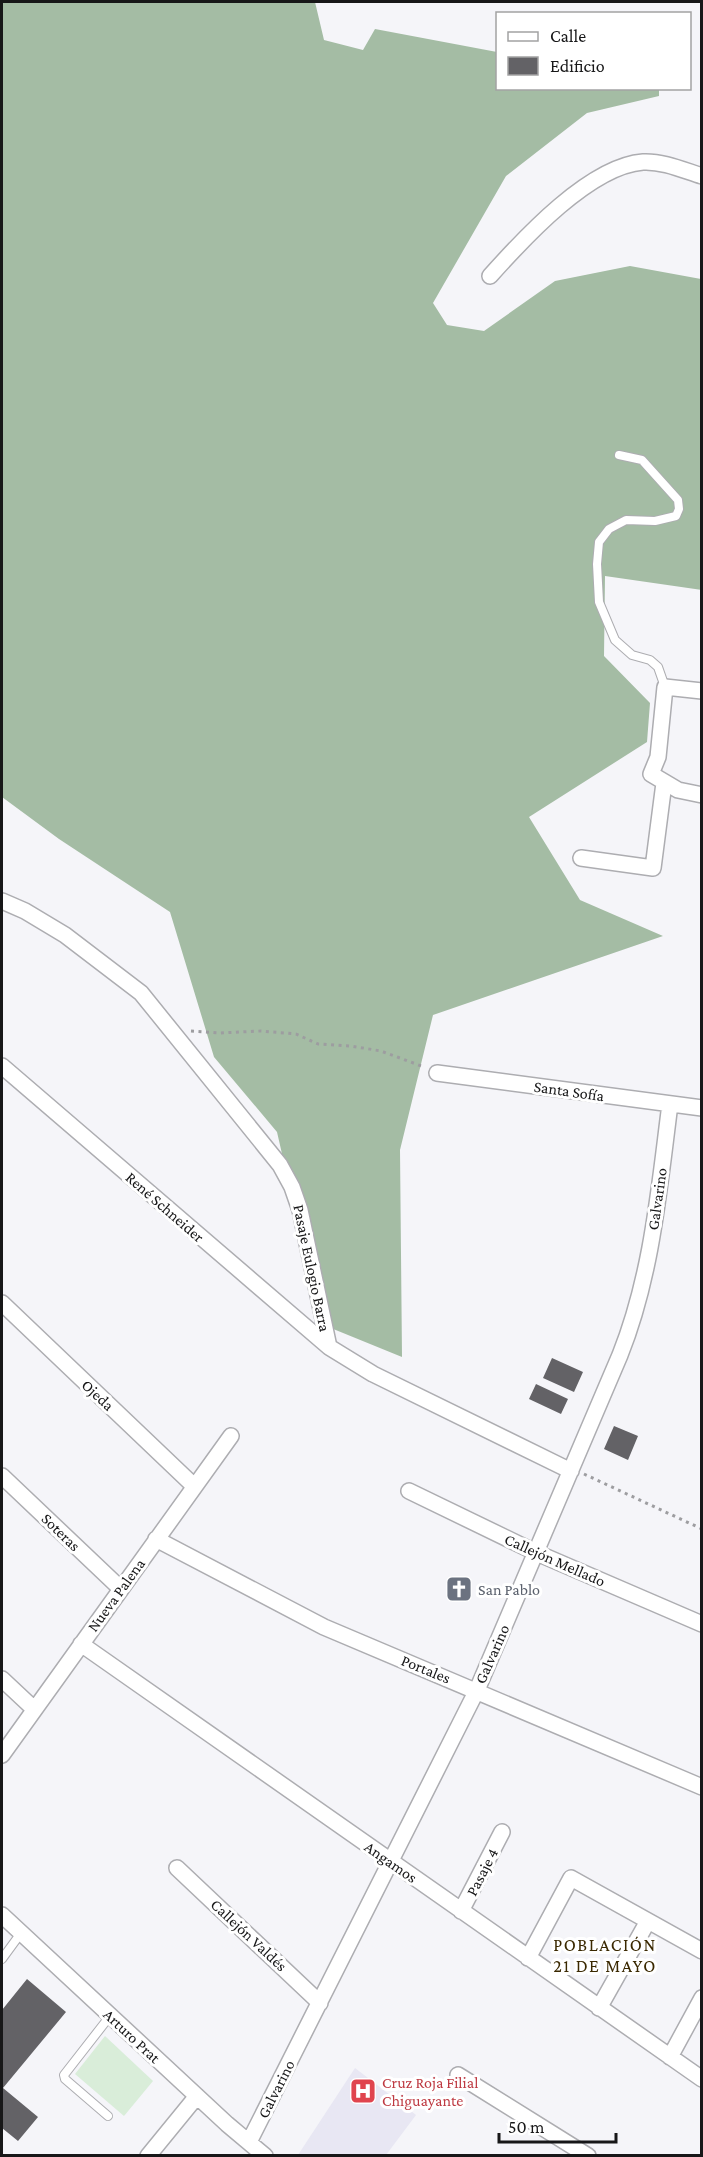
<svg xmlns="http://www.w3.org/2000/svg" width="703" height="2157" font-family="'Crimson Pro',serif">
  <style>
    .built { fill: #e8e7f3 }
    .green { fill: #d9edd9 }
    .forest { fill: #a4bca4 }
    .building { fill: #636266 }
    .lines { fill: none; stroke-linecap: round; stroke-linejoin: round }
    .service-casing { stroke: #adadb1; stroke-width: 10 }
    .minor-casing { stroke: #adadb1; stroke-width: 18 }
    .path { stroke: #9d9da0; stroke-width: 3; stroke-dasharray: 3 4.5; stroke-linecap: butt }
    .service { stroke: #fff; stroke-width: 8 }
    .minor { stroke: #fff; stroke-width: 15 }
    .labels { text-anchor: middle; dominant-baseline: central; stroke-width: 6; stroke-linejoin: round; paint-order: stroke }
    .street-label { font-size: 16px; fill: #171718; stroke: #fff }
    .worship-label { font-size: 16px; fill: #5b616d; stroke: #fff; text-anchor: start }
    .health-label { font-size: 16px; fill: #be3a42; stroke: #fff; text-anchor: start }
    .neighbourhood-label { font-size: 18px; letter-spacing: 1.5px; fill: #3a2800; stroke: #fff }
  </style>
  <rect width="100%" height="100%" fill="#f5f5f9"/>
  <!-- built -->
  <path class="built" d="M355,2068L416,2115L386,2155H298Z"/>
  <!-- green -->
  <path class="green" d="M105,2036L153,2081L124,2116L75,2074Z"/>
  <!-- forest -->
  <path class="forest" d="M2,2H315L324,40L363,50L375,29L497,52L498,88L659,89V96L587,113L506,176L433,303L447,325L484,331L555,281L630,266L701,279L702,590L605,576L604,656L650,703L647,742L529,817L580,900L663,936L433,1015L400,1150L402,1357L321,1324L277,1132L214,1057L170,912L59,839L2,797Z"/>
  <!-- building -->
  <path class="building" d="M552,1358L583,1372L574,1392L543,1378Z
    M536,1384L568,1399L561,1414L529,1399Z
    M614,1426L638,1436L628,1460L604,1449Z
    M27,1979L66,2012L3,2088L38,2117L18,2141L2,2128V2010Z"/>
  <g class="lines">
    <defs>
      <path id="service" d="M619,455L642,460L678,500L679,509L676,516L655,521L626,520L609,529L599,542L597,564L599,602L615,640L632,655L650,660L658,667L665,687
        M2,1959L21,1933
        M108,2116L65,2079L64,2075L110,2016"/>
      <path id="minor" d="M490,276C524,238 590,166 643,162C663,161 683,170 702,176
        M702,691L665,687L658,757L651,774L678,790L702,795
        M581,858L653,868L664,783
        M2,901L25,911L65,935L141,993L280,1165L292,1187L300,1210L329,1347
        M2,1066L329,1347L373,1374L571,1471
        M437,1073L702,1108
        M2,1303L194,1486
        M2,1476L121,1589
        M409,1491L537,1553L702,1624
        M156,1539L324,1627L702,1787
        M81,1644L702,2079
        M2,1679L34,1709
        M2,1755L231,1436
        M177,1868L320,2003
        M461,1911L502,1832
        M2,1915L227,2124L265,2156
        M528,1958L571,1878L702,1951
        M599,2008L648,1921
        M670,2057L702,1998
        M458,2075L588,2156
        M249,2142L477,1690L620,1355C652,1275 659,1189 670,1104
        M148,2156L197,2096"/>
    </defs>
    <!-- service casing -->
    <use href="#service" class="service-casing"/>
    <!-- minor casing -->
    <use href="#minor" class="minor-casing"/>
    <!-- path -->
    <path class="path" d="M191,1031L219,1033L261,1031L296,1034L318,1044L351,1046L381,1051L424,1067
      M584,1474L702,1529"/>
    <!-- service -->
    <use href="#service" class="service"/>
    <!-- minor -->
    <use href="#minor" class="minor"/>
  </g>
  <!-- icons -->
  <defs>
    <symbol id="church-square" viewBox="-11 -11 22 22"><rect x="-9" y="-9" width="18" height="18" rx="4" fill="#6b7280" stroke="#fff"/><path d="M-1.2-6h2.4v3.5h3.3v2.4h-3.3V6h-2.4V-.1h-3.3v-2.4h3.3Z" fill="#fff"/></symbol>
    <symbol id="hospital-square" viewBox="-11 -11 22 22"><rect x="-9" y="-9" width="18" height="18" rx="4" fill="#e0444e" stroke="#fff"/><path d="M-5-5h3v3.5h4V-5h3V5h-3V1.5h-4V5h-3Z" fill="#fff"/></symbol>
  </defs>
  <g fill-rule="evenodd">
    <use href="#church-square" x="444" y="1574" width="30" height="30"/>
    <use href="#hospital-square" x="348" y="2076" width="30" height="30"/>
  </g>
  <g class="labels">
    <!-- street labels -->
    <g class="street-label">
      <text transform="translate(569 1091) rotate(8)">Santa Sofía</text>
      <text transform="translate(657 1199) rotate(-82)">Galvarino</text>
      <text transform="translate(165 1207) rotate(41)">René Schneider</text>
      <text transform="translate(312 1268) rotate(78)">Pasaje Eulogio Barra</text>
      <text transform="translate(98 1395) rotate(43)">Ojeda</text>
      <text transform="translate(61 1532) rotate(44)">Soteras</text>
      <text transform="translate(555 1560) rotate(24)">Callejón Mellado</text>
      <text transform="translate(116 1595) rotate(-54)">Nueva Palena</text>
      <text transform="translate(492 1654) rotate(-66)">Galvarino</text>
      <text transform="translate(426 1669) rotate(22)">Portales</text>
      <text transform="translate(391 1862) rotate(35)">Angamos</text>
      <text transform="translate(482 1872) rotate(-63)">Pasaje 4</text>
      <text transform="translate(249 1935) rotate(43)">Callejón Valdés</text>
      <text transform="translate(132 2036) rotate(43)">Arturo Prat</text>
      <text transform="translate(276 2089) rotate(-63)">Galvarino</text>
    </g>
    <!-- worship labels -->
    <g class="worship-label">
      <text x="478" y="1589">San Pablo</text>
    </g>
    <!-- health labels -->
    <g class="health-label">
      <text x="382" y="2082">Cruz Roja Filial<tspan x="382" dy="18">Chiguayante</tspan></text>
    </g>
    <!-- neighbourhood labels -->
    <g class="neighbourhood-label">
      <text x="605" y="1945">POBLACIÓN<tspan x="605" dy="21">21 DE MAYO</tspan></text>
    </g>
  </g>
  <!-- border -->
  <rect width="703" height="2157" fill="none" stroke="#171718" stroke-width="6"/>
  <!-- legend -->
  <rect x="496" y="12" width="195" height="78" fill="#ffffff" stroke="#a2a2a3" stroke-width="1.5"/>
  <rect x="508" y="32" width="30" height="9" fill="#ffffff" stroke="#a2a2a3" stroke-width="1.5"/>
  <text x="550" y="42" font-size="18" fill="#171718">Calle</text>
  <rect x="508" y="57" width="30" height="18" fill="#636266" stroke="#a2a2a3" stroke-width="1.5"/>
  <text x="550" y="72" font-size="18" fill="#171718">Edificio</text>
  <!-- scale -->
  <path d="M499 2133v9h117v-9" fill="none" stroke="#171718" stroke-width="3"/>
  <text x="508" y="2133" font-size="18" fill="#171718" stroke="#ffffff" stroke-width="4.5" paint-order="stroke">50 m</text>
</svg>
